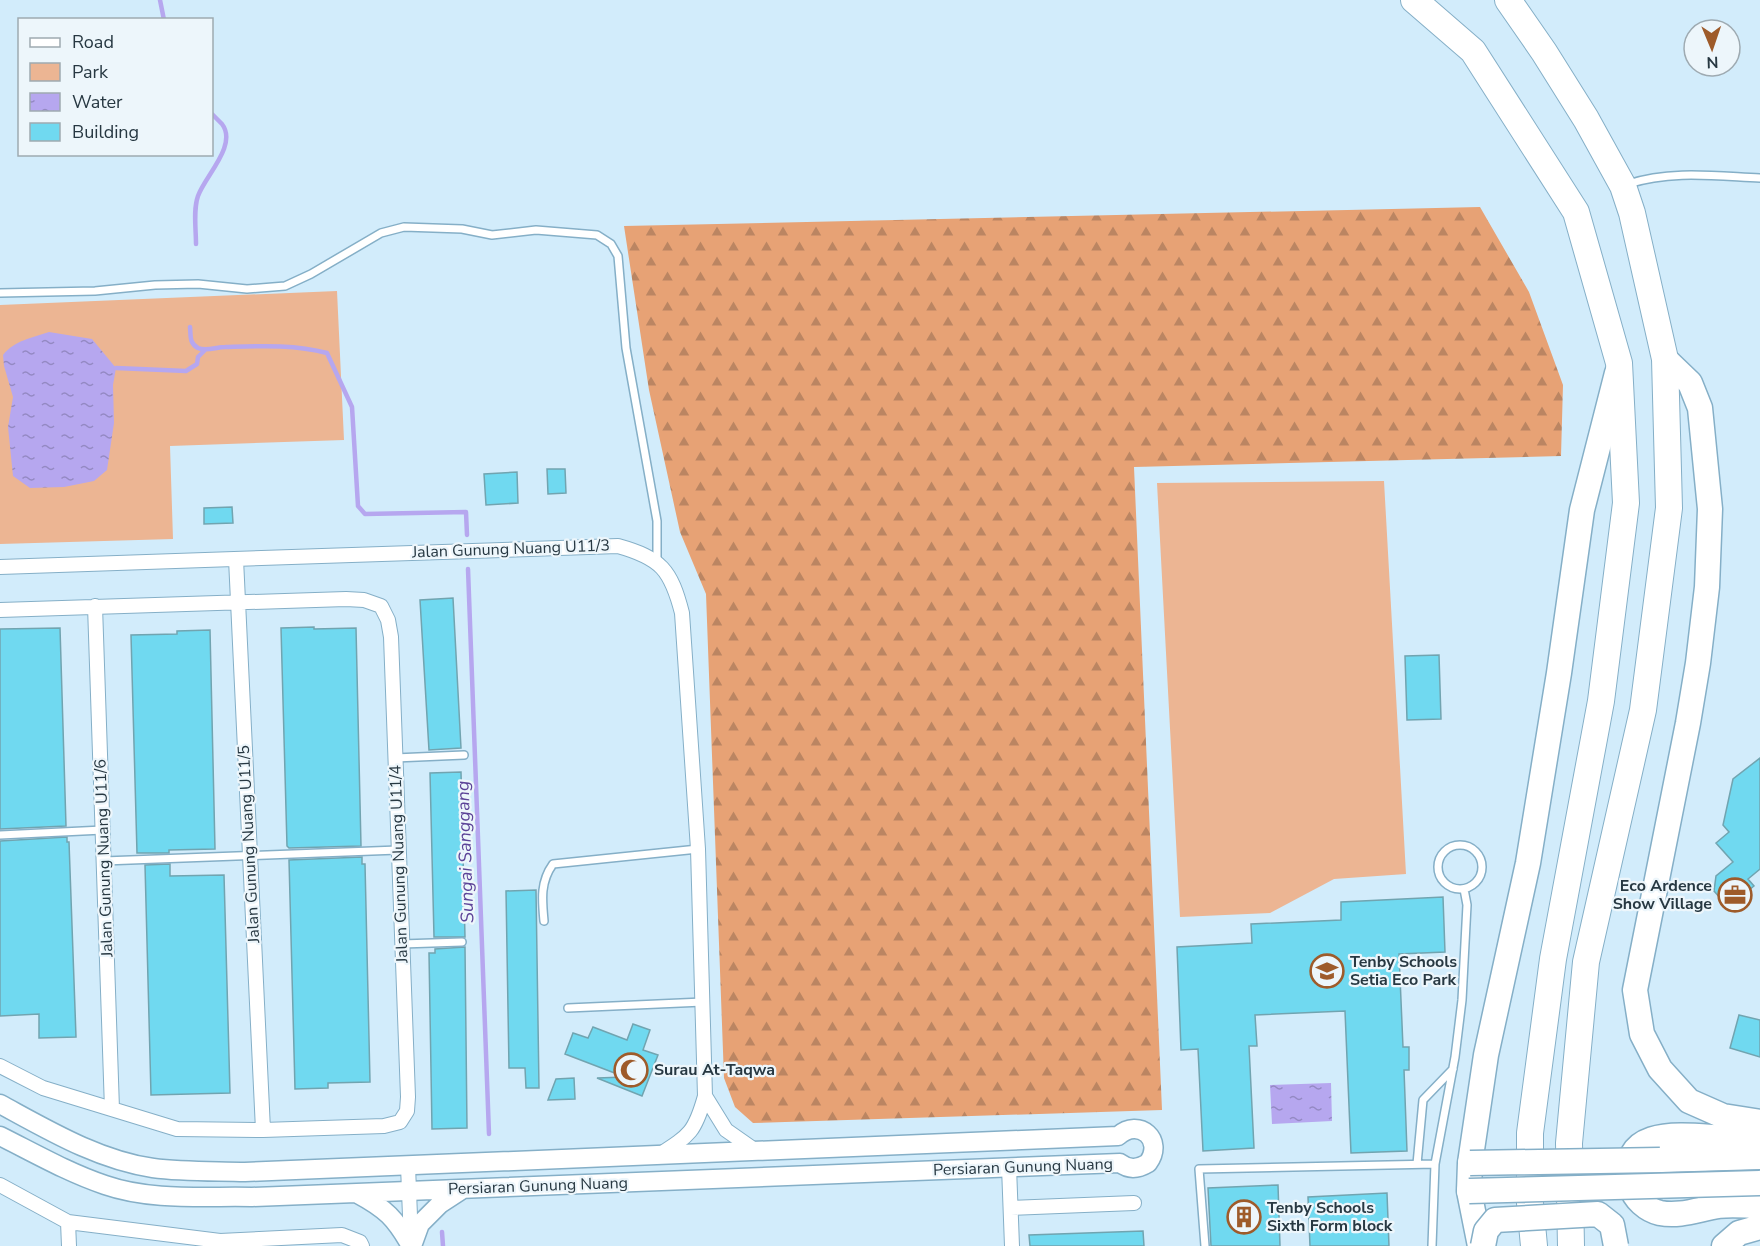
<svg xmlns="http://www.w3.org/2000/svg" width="1760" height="1246" font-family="'Nunito Sans',sans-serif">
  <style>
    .forest { fill: url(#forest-firs) }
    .green { fill: #ecb593 }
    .water { fill: url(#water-ripples) }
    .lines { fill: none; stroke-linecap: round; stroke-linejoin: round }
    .stream { stroke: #b6a7ef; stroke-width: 4.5 }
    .building { fill: #70d9f0; stroke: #71a4b0; stroke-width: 1.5 }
    .service-casing { stroke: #85afc7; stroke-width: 10 }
    .minor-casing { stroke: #85afc7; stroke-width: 16 }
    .tertiary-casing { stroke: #85afc7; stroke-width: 21 }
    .trunk-casing { stroke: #85afc7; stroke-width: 27 }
    .motorway-casing { stroke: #85afc7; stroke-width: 28 }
    .service { stroke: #fff; stroke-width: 7 }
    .minor { stroke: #fff; stroke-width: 14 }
    .tertiary { stroke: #fff; stroke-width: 18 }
    .trunk { stroke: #fff; stroke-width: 24 }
    .motorway { stroke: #fff; stroke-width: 26 }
    .trunk-bridge-casing { stroke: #85afc7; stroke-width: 27; stroke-linecap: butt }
    .trunk-bridge { stroke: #fff; stroke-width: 24 }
    .labels { text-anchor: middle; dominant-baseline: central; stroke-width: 4.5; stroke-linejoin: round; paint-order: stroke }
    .street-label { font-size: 16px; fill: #273842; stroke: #edf6fb }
    .poi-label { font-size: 16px; font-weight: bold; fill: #273842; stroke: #edf6fb; text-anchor: start }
    .water-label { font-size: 18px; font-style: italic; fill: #5c4398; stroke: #edf6fb }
  </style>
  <defs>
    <pattern id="forest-firs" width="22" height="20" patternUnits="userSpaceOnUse" patternTransform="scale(1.5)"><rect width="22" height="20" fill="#e7a275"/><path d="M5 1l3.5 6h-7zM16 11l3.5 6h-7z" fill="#bb8562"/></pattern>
    <pattern id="water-ripples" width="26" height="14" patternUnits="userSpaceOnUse" patternTransform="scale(1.5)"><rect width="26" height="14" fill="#b6a7ef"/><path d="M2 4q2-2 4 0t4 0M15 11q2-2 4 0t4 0" fill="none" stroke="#9489c3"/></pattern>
  </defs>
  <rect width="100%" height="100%" fill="#d2ecfb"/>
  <!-- forest -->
  <path class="forest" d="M1480,207L1529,292L1563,385L1561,456L1134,467L1162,1110L753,1123L735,1107L724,1078L706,594L680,532L649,390L624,226Z"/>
  <!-- green -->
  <path class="green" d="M337,291L344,440L170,446L173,539L0,544V305Z
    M1384,481L1406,874L1334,879L1270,913L1180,917L1157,483Z"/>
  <!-- water -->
  <path class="water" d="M49,332L92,339L116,368L113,385L114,423L107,470L94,481L64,487L30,488L13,476L8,427L13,397L4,366L3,355C15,340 32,338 49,332Z
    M1331,1083L1332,1121L1272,1124L1270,1085Z"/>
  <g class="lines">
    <!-- stream -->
    <path class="stream" d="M160,0L164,20
      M196,244C196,229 193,210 198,196C205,176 238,145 222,124C219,121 215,117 212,114
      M190,327C191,336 189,343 198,348C206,352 216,347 225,347C259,346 294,344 327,353L352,407L358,506L365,514L466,512L467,535
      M116,368L186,371L197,364L198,357L205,350
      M468,569L489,1134
      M442,1232L443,1246"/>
  </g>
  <!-- building -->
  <path class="building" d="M547,469H565L566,493L548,494Z
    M517,472L518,503L486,505L484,474Z
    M232,507L233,523L204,524V508Z
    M453,598L461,748L429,750L420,600Z
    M314,627V629L356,628L361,846L289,848L287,846L281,628Z
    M60,628L66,826L0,829V629Z
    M210,630L215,849L169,850V853H137L131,635L177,634V631Z
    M1439,655L1441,719L1407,720L1405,656Z
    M1760,758V869L1748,879L1754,886L1728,907L1714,891L1716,876L1733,862L1716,843L1729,832L1723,825L1733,779Z
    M461,772L465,937H434L430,773Z
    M67,837V842H69L76,1037L39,1038V1014L0,1016V841Z
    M362,857V864H365L370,1082L328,1083V1088L295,1089L289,860Z
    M170,864V876L224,875L230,1093L151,1095L145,865Z
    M536,890L539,1088H526L525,1068H509L506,891Z
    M1443,897L1445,952L1399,954L1403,1047H1409V1070H1404L1407,1151L1351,1153L1345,1011L1255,1015L1257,1046H1249L1254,1148L1203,1151L1198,1049L1181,1050L1177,947L1252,943L1251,924L1341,920V902Z
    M465,947L467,1128L432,1129L429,953H435V949Z
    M1739,1015L1760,1020V1057L1730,1048Z
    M633,1024L650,1030L643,1050L658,1055L642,1096L597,1078L625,1077L565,1054L573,1033L588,1038L593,1027L627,1040Z
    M574,1078L575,1099L548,1100L556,1079Z
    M1278,1185L1280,1246H1211L1208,1188Z
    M1387,1193L1389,1246H1310L1308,1197Z
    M1143,1231L1144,1246H1030L1029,1235Z"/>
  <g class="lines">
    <defs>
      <path id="service" d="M1628,184C1671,170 1715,176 1760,178
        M0,293L95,291L155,285L198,284L247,289L285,286L311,274L381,233L404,227L462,229L492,235L536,230L597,235L611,244L618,256L626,348L657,521V561
        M395,758L464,755
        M0,835L103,830
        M1438 867a22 22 0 1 1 44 0a22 22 0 1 1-44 0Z
        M104,861L398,850
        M544,921C542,900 540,882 553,864L698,849
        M402,944L462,942
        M568,1008L703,1002
        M1417,1164L1423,1100L1453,1069
        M1205,1246L1199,1169L1435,1164
        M1432,1246L1435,1164L1455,1057L1462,1000L1467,905L1464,889"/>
      <path id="minor" d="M236,559L263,1130
        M0,567L618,546C661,558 671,570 682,613L698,849L705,1096C695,1132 690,1135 659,1155
        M95,606L112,1109
        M0,610L346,599L364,600L381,606L388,620L391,637L408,1097L407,1111L400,1122L384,1126L263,1130L177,1129L43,1088L0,1066
        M705,1096L726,1130L756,1151
        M408,1166L411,1241
        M1009,1167L1012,1246
        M0,1185L68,1222L220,1241L342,1235L360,1242L362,1246
        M1011,1208L1134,1203
        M68,1222L69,1246"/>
      <path id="tertiary" d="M0,1104C48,1130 98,1160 153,1168C183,1172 215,1171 245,1172L1118,1136C1139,1117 1165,1140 1148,1163C1138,1169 1129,1170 1120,1163L252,1197C204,1196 151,1201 105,1185C69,1173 34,1153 0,1136
        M358,1194C386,1209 395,1218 411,1246
        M412,1246L420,1224L440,1204L463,1189"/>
      <path id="trunk" d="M1665,359L1690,383L1700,408L1710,509L1707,587L1698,663L1688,723L1635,990L1642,1034L1660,1069L1689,1101L1723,1116L1760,1122
        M1760,1137C1751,1137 1742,1138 1732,1138C1697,1138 1615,1119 1631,1186C1634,1199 1647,1210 1660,1213C1680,1217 1699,1209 1719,1206C1732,1204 1746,1206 1760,1206
        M1660,1160L1760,1157
        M1480,1246L1469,1191L1470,1163L1486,1055L1528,863L1559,673L1582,510L1617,373
        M1724,1246L1739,1233L1760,1227"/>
      <path id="motorway" d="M1414,0L1473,51L1576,212L1619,363L1626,503L1601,701L1553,959L1530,1133V1203L1534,1246
        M1508,0L1544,52L1586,119L1623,186L1632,213L1665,359L1669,508L1643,710L1586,962L1569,1143L1571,1246"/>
    </defs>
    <!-- service casing -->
    <use href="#service" class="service-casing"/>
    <!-- minor casing -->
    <use href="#minor" class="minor-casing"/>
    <!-- tertiary casing -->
    <use href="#tertiary" class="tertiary-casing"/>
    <!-- trunk casing -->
    <use href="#trunk" class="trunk-casing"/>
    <!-- motorway casing -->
    <use href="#motorway" class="motorway-casing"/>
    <!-- service -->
    <use href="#service" class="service"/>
    <!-- minor -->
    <use href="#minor" class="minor"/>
    <!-- tertiary -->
    <use href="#tertiary" class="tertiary"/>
    <!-- trunk -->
    <use href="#trunk" class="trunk"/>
    <!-- motorway -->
    <use href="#motorway" class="motorway"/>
    <defs>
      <path id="trunk-bridge" d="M1470,1163L1660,1160
        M1469,1191L1760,1183
        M1483,1246L1486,1231L1495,1220L1598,1214L1612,1225L1616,1246"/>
    </defs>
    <!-- trunk-bridge casing -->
    <use href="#trunk-bridge" class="trunk-bridge-casing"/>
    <!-- trunk-bridge -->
    <use href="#trunk-bridge" class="trunk-bridge"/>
  </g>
  <!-- icons -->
  <defs>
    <symbol id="office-ring" viewBox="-11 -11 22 22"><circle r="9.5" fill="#edf6fb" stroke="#9e5b2a" stroke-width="1.5"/><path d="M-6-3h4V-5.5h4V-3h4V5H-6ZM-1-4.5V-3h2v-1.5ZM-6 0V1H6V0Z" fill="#9e5b2a"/></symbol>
    <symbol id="school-ring" viewBox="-11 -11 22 22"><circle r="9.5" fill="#edf6fb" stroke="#9e5b2a" stroke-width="1.5"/><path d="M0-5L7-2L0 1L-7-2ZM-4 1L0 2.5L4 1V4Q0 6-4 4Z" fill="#9e5b2a"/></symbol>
    <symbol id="mosque-ring" viewBox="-11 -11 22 22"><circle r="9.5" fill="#edf6fb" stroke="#9e5b2a" stroke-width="1.5"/><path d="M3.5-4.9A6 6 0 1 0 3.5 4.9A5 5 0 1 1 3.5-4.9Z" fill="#9e5b2a"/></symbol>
    <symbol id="building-ring" viewBox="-11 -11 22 22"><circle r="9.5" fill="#edf6fb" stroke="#9e5b2a" stroke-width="1.5"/><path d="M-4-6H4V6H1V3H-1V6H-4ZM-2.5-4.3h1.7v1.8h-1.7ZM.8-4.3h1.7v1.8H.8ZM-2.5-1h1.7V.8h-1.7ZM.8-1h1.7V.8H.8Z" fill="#9e5b2a"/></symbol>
  </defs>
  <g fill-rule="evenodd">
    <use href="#office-ring" x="1716" y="876" width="38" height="38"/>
    <use href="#school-ring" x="1308" y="952" width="38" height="38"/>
    <use href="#mosque-ring" x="612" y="1051" width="38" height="38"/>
    <use href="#building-ring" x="1225" y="1198" width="38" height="38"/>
  </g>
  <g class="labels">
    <!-- street labels -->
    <g class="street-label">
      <text transform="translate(511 549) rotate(-2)">Jalan Gunung Nuang U11/3</text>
      <text transform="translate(249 844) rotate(-93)">Jalan Gunung Nuang U11/5</text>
      <text transform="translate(104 858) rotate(-92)">Jalan Gunung Nuang U11/6</text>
      <text transform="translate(399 864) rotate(-92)">Jalan Gunung Nuang U11/4</text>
      <text transform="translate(1023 1167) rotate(-2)">Persiaran Gunung Nuang</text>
      <text transform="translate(538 1186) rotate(-2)">Persiaran Gunung Nuang</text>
    </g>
    <!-- poi labels -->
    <g class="poi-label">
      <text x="1712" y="886" text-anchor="end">Eco Ardence<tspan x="1712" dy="18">Show Village</tspan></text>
      <text x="1350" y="962">Tenby Schools<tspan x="1350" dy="18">Setia Eco Park</tspan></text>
      <text x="654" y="1070">Surau At-Taqwa</text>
      <text x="1267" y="1208">Tenby Schools<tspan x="1267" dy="18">Sixth Form block</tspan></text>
    </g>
    <!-- water labels -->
    <g class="water-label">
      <text transform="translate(465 852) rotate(-92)">Sungai Sanggang</text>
    </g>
  </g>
  <!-- legend -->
  <rect x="18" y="18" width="195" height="138" fill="#edf6fb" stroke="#9eaab1" stroke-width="1.5"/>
  <rect x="30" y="38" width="30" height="9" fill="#ffffff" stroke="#9eaab1" stroke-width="1.5"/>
  <text x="72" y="48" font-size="18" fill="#273842">Road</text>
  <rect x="30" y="63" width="30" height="18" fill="#ecb593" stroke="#9eaab1" stroke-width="1.5"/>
  <text x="72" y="78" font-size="18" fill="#273842">Park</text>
  <rect x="30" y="93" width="30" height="18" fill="url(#water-ripples)" stroke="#9eaab1" stroke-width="1.5"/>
  <text x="72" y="108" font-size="18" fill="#273842">Water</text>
  <rect x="30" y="123" width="30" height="18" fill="#70d9f0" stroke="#9eaab1" stroke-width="1.5"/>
  <text x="72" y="138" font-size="18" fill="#273842">Building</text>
  <!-- north arrow -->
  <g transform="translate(1712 48) rotate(178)"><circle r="28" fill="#edf6fb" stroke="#9eaab1" stroke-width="1.5"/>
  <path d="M0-4.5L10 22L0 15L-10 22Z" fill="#9e5b2a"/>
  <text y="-9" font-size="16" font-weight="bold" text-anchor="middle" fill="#273842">N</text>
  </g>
</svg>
